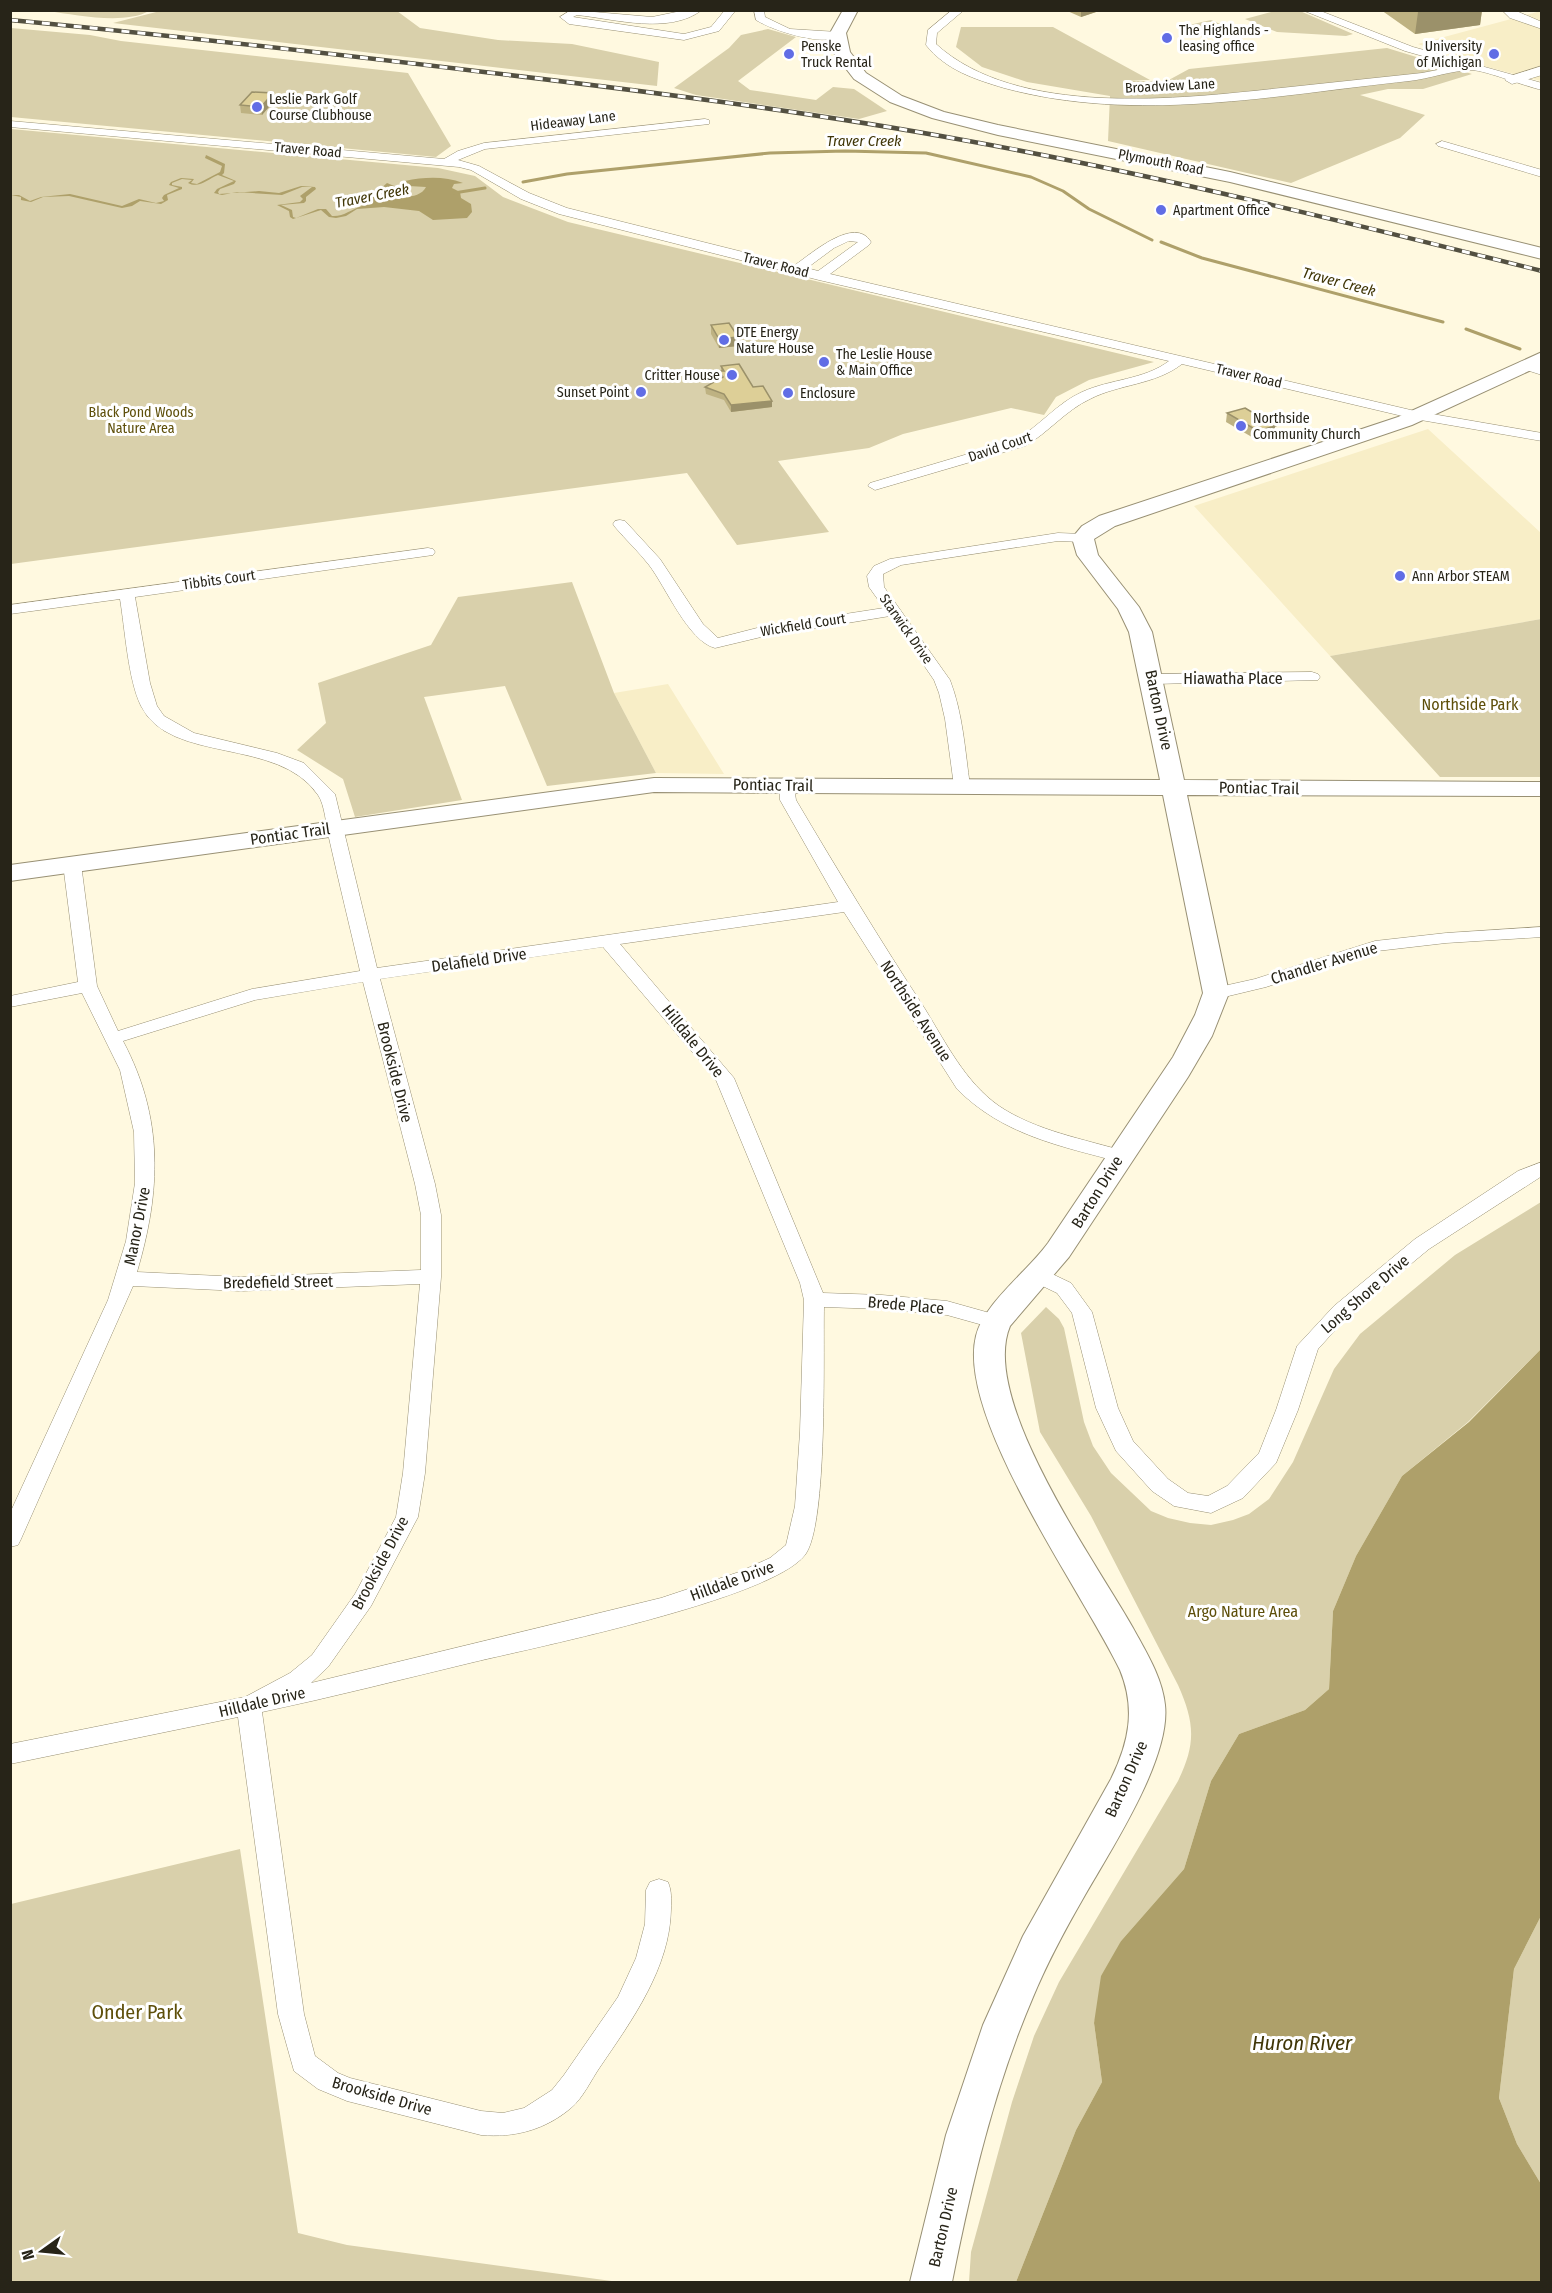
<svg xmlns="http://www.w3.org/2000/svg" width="1552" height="2293" font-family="'Fira Sans Condensed',sans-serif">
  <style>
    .built { fill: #f8eec7 }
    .green { fill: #d9d0ab }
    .water { fill: #aea06a }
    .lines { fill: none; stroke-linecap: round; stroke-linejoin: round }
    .stream { stroke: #aea06a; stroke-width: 3 }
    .minor-casing { stroke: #989074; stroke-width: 1 }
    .tertiary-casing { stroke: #989074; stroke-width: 1 }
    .secondary-casing { stroke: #989074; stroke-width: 2 }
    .minor { fill: #fff; fill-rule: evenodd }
    .tertiary { fill: #fff; fill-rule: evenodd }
    .secondary { fill: #fff; fill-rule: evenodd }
    .rail-casing { stroke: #535041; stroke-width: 4.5 }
    .rail { stroke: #fff; stroke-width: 3; stroke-dasharray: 8; stroke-linecap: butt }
    .wall { fill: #beb282 }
    .shaded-wall { fill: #9b916a }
    .building { fill: #ddcf97; stroke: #9b916a; stroke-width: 1.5 }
    .poi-dot { fill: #616de5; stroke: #fff; stroke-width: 2 }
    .labels { text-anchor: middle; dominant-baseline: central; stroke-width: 6; stroke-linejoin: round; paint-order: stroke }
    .far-poi-label { font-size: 14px; fill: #272418; stroke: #fff; text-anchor: start }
    .far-street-label { font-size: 14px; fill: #272418; stroke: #fff }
    .far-park-label { font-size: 14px; fill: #5e4f0a; stroke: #fff }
    .far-water-label { font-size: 15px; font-style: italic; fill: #403607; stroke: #fff }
    .street-label { font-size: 16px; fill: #272418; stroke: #fff }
    .park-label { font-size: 16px; fill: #5e4f0a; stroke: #fff }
    .near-park-label { font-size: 20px; fill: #5e4f0a; stroke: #fff }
    .near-water-label { font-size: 21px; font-style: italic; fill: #403607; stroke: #fff }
  </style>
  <rect width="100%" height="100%" fill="#fff9e0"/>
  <!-- built -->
  <path class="built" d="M1541,11V81L1476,64L1418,44Z
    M1428,429L1541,533V619L1330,656L1194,506Z
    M668,684L724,774L656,773L614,693Z"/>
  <!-- green -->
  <path class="green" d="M164,10L397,11L420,28L498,40L572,44L659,62L657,86L113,23Z
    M1278,10L1300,11L1353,34L1346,36L1277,32L1245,19Z
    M48,11L149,10V11C124,25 76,15 48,11Z
    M1211,20L1243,34L1205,38L1180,27Z
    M961,27H1053L1150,80H1126L1165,82L1166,91L1167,81L1189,69L1387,48L1472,74L1423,89H1388L1360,95L1425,115L1400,138L1291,183L1108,141L1110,96L1027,82L982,67L956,47Z
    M11,28L90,35L121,41L408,73L451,146L436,157L11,117Z
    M768,29L796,37L738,81L750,90L816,100L833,87L854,89L887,111L859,119L696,95L674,88L729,48L741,35Z
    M11,129L438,168L475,176L503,197L568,222L1154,362L1089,380L1056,397L1044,415L1011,408L903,434L869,448L778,461L829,532L737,545L687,473L11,564Z
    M572,582L614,693L656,773L547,786L505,686L424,697L462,800L355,817L343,779L297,750L326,723L318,683L431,645L458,597Z
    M1541,619V777H1440L1330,656Z
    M1541,1202V1349L1468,1422L1402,1476L1356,1556L1333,1611L1329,1689L1305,1710L1239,1734L1211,1781L1184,1869L1121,1941L1094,2023L1102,2082L1076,2130L1016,2282H969L971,2252L1012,2102L1034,2036L1059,1982L1178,1781C1196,1744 1195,1723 1178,1685L1091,1516L1040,1432L1021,1333L1046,1307L1059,1319L1064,1328L1084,1422L1093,1446L1111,1473L1151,1511L1168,1518L1190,1523L1211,1525L1233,1520L1249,1514L1269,1499L1293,1462L1334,1369L1360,1334L1455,1255Z
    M240,1849L298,2233L347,2245L619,2282H11V1904Z
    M1541,1916V2184L1517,2144L1499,2098L1514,1969Z"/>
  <!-- water -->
  <path class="water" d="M206,155L225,164L224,173L222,175L236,181L234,184L220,189L218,192L219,194L259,191L279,193L301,186L315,187L316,189L306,197V201L304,203L281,205L292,210L293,217L296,218L318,209H326L332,216C343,217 352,209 362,206L359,198C368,192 379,191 387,183L399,188L391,192L395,196C406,198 421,197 426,187L409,186L405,181C425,177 444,176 463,183L454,184L452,188L460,192L461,198L471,204L472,212L467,218L433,220L419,211L384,207L357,209L346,216L336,218L329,217L321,210L293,219L290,217L289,211L277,205L300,202L303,199L300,196L312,187H302L282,195L237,192L222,195L214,193L217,189L234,181L218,175C208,179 199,189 188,183L192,180L182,179L172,183V185L182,187V189L167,195L168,200L161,204L140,201L132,206L122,208L69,196L43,197L31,202L21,200V197L11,195H19L30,201L41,197L70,194L122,206L139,199L156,203L164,201L162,198L164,195L179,188L169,185L171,182L181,178L194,179L191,183L197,184L220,172L222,166L205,158Z
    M1541,1349V1916L1514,1969L1499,2098L1517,2144L1541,2184V2282H1016L1076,2130L1102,2082L1094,2023L1101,1976L1121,1941L1184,1869L1211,1781L1239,1734L1305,1710L1329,1689L1333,1611L1356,1556L1402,1476L1469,1422Z"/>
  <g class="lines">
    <!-- stream -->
    <path class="stream" d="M523,182L567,174L770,153L845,151L926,153L1031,177L1063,191L1089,209L1152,240
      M454,193L485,188
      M1161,242L1202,258L1443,322
      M1466,329L1520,349"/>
    <defs>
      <path id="minor" d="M571,10L652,17L686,10H702C669,35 615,19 577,15L573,17L684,34L711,27L725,10H736L719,31L684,40L569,24L560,17Z
        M754,10H764L765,17L790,29L838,32L843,35C827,48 773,31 756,20Z
        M952,10H964L937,33L936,44C1017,118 1180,99 1281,88C1328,83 1375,78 1422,73L1458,66L1405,51L1302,10H1318L1413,47L1542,83V90C1524,86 1487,71 1472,70C1453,70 1428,79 1409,81C1275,95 1137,124 1004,88C974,79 946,70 926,45L928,30Z
        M1502,10H1514L1542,22V29L1510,18Z
        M705,119L709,120V124L485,149L458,160L479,166L529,193L567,208L795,265C811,254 855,215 871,242L869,245L830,274L1415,411L1542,433V441L1415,419L1182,364C1155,385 1119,384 1090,399C1066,410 1048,433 1025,446L875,490L868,486L870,483L1015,440C1039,427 1057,403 1082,392C1110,379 1144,380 1169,361L819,280L559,214L521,199L471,170L459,167L10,127V121L444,159L458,151L484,143ZM849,241L858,242L818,271L807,268L834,248Z
        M1442,141L1542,170V177L1438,146L1436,144Z
        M1525,361L1542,366V375L1520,368L1518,365L1520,362Z
        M620,520L625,521L660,559L703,624L718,638L761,627L884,608L869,587L867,576L874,566L890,559L1058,533L1083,534L1090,538L1083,542L1058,541L901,565L883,574L884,587L950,680C963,714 965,750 970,786L962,791L954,786L945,719L939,693L934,680L890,616L761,637L715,648C688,641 666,587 649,565C639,552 626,540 615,527L613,524L615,521Z
        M428,548L433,549L435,552L433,555L135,597L150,683L157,706L164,716L194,733L277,753L304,763L335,794L377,968L838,902L780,800L779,785L781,781H793L796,800C838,871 880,940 925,1009C946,1043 965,1082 999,1106C1036,1131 1084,1139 1127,1152L1130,1156L1127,1160L1120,1162C1060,1146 1003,1135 957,1089L844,912L620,944L734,1078L823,1293L882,1295L947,1301L1004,1317L1007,1322L1004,1327L997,1329L947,1315L882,1309L824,1307C823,1353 828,1525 805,1555C771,1599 537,1647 474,1662C403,1679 333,1697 262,1712L304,2014L315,2056L338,2073L350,2078L481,2111L503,2113L524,2108L552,2090L564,2075L618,1997L636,1958L645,1924L646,1890L650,1882L659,1879L668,1882C672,1892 671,1899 671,1909C670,1968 632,2020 600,2067C591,2080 583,2098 571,2108C545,2130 514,2138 481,2135L347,2101L318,2089L294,2071L278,2014L238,1717L10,1764V1744L245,1697L290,1673L312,1655L355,1594L396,1517L403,1473L420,1284L241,1291L133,1286L21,1539L18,1545L10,1547V1513L108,1300L126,1241L135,1183L134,1132L120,1070L82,993L10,1007V996L78,982L63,864L66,860H78L81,864L97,986L118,1031L252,989L360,971C350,927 339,883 329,838C326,826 325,805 318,795C278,736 170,765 141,706C128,680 125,629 120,599L10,614V605ZM603,947L716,1080L800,1283L804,1300L800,1432L795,1506L786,1545L770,1558L739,1572L661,1598L311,1683L328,1667L371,1606L418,1517L425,1473L441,1277V1215L435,1184L380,979ZM363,982L415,1184L421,1215V1270L241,1277L137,1272C161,1191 164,1118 123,1041L255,1000Z
        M1312,672L1318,674L1320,677L1318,680L1153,684L1145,679L1153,674Z
        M1542,927V937L1446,943L1377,951L1266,987L1216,999L1210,997L1207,993L1210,989L1255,979L1375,941L1446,933Z
        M1542,1162V1176L1429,1249L1348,1316L1318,1349L1298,1410L1276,1463L1243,1498L1211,1513L1174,1506L1152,1491L1116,1451L1096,1408L1072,1313L1057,1293L1032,1281L1029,1276L1032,1271L1039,1269L1046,1271L1071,1283L1092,1312L1118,1408L1133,1441L1168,1479L1188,1493L1208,1496L1227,1486L1259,1453L1276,1410L1297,1346L1334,1306L1415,1239L1518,1171Z"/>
      <path id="tertiary" d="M1542,66V75L1512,84L1505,80L1507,77Z"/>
      <path id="secondary" d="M843,10H858L846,33L850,52L866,73L902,96L944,112L998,125L1230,172L1542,248V259L1230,182L998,135L932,118L890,102L854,79L834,53L830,33Z
        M1542,352V365L1412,425L1115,526L1094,539L1098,555L1139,607L1152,632L1184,780L1542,782V796L1187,795L1229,993L1212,1036L1188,1077L1069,1257L1010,1326C979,1400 1096,1562 1133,1628C1146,1652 1162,1677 1165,1705C1171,1758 1112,1848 1085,1895C1066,1928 1048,1961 1033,1997C994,2088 971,2186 952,2282H910L946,2135L983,2025L1023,1936L1111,1779C1129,1742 1136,1709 1120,1670C1083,1593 956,1417 976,1336C984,1303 1028,1271 1048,1243L1173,1057L1195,1015L1203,993L1163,795L654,792L10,881V865L654,778L1160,780L1129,632L1118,609L1077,555L1072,538L1082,526L1099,516L1398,417Z"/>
    </defs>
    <!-- minor casing -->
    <use href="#minor" class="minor-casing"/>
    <!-- tertiary casing -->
    <use href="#tertiary" class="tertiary-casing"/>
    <!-- secondary casing -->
    <use href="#secondary" class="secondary-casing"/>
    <!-- minor -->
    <use href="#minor" class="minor"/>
    <!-- tertiary -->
    <use href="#tertiary" class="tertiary"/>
    <!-- secondary -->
    <use href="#secondary" class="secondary"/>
    <defs>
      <path id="rail" d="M10,20C168,35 326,53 484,72C644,91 804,111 963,140C1158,175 1350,223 1542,271"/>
    </defs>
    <!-- rail casing -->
    <use href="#rail" class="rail-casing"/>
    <!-- rail -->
    <use href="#rail" class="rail"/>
  </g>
  <!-- wall -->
  <path class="wall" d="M1065,10H1102L1081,17Z
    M1381,10H1482L1480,25L1415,34Z
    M273,93L274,101L262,115L241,113L240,105Z
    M711,325L738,346L719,348L711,334Z
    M721,366L753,387L772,407L731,412L724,400L706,394L705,387L720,379L719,371H721Z
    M1227,413L1275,426L1274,435L1257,440L1226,422Z"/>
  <!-- shaded-wall -->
  <path class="shaded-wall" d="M1081,10H1102L1081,17Z
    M1426,10H1482L1480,25L1415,34L1418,12Z
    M273,93L274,101L262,115L261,107Z
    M738,337V346L719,348V339Z
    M772,401V407L731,412V405Z
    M1275,426L1274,435L1257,440L1258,431Z"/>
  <!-- building -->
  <path class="building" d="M252,92L273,93L261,107L240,105Z
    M729,323L738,337L719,339L711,325Z
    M739,364L753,387L763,386L772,401L731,405L724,394L705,387L723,377L719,371H724L721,366Z
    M1245,408L1275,426L1258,431L1227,413Z"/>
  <!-- markers -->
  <g class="poi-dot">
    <circle cx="1167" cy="38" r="6"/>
    <circle cx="789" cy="54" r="6"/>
    <circle cx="1494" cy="54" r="6"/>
    <circle cx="257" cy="107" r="6"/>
    <circle cx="1161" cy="210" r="6"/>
    <circle cx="724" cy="340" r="6"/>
    <circle cx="824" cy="362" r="6"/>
    <circle cx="732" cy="375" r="6"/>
    <circle cx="641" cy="392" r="6"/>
    <circle cx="788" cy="393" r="6"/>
    <circle cx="1241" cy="426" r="6"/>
    <circle cx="1400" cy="576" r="6"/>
  </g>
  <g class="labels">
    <!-- far-poi labels -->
    <g class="far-poi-label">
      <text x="1179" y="30">The Highlands -<tspan x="1179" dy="16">leasing office</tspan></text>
      <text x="801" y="46">Penske<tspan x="801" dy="16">Truck Rental</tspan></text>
      <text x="1482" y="46" text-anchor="end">University<tspan x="1482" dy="16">of Michigan</tspan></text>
      <text x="269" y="99">Leslie Park Golf<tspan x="269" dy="16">Course Clubhouse</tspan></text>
      <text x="1173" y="210">Apartment Office</text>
      <text x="736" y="332">DTE Energy<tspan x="736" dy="16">Nature House</tspan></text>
      <text x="836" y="354">The Leslie House<tspan x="836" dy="16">&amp; Main Office</tspan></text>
      <text x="720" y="375" text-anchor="end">Critter House</text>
      <text x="629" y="392" text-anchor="end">Sunset Point</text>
      <text x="800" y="393">Enclosure</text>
      <text x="1253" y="418">Northside<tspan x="1253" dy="16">Community Church</tspan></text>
      <text x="1412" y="576">Ann Arbor STEAM</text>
    </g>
    <!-- far-street labels -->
    <g class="far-street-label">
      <text transform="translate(1170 86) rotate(-3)">Broadview Lane</text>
      <text transform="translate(573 121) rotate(-7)">Hideaway Lane</text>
      <text transform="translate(308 150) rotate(5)">Traver Road</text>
      <text transform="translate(1161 162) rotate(11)">Plymouth Road</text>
      <text transform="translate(776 265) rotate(14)">Traver Road</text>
      <text transform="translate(1249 376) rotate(13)">Traver Road</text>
      <text transform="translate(1000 447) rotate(-19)">David Court</text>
      <text transform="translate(219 580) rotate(-8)">Tibbits Court</text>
      <text transform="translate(803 625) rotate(-9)">Wickfield Court</text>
      <text transform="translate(906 629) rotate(55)">Starwick Drive</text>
    </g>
    <!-- far-park labels -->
    <g class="far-park-label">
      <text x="141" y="412">Black Pond Woods<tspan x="141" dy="16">Nature Area</tspan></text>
    </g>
    <!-- far-water labels -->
    <g class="far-water-label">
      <text x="864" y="141">Traver Creek</text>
      <text transform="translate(372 196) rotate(-11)">Traver Creek</text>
      <text transform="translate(1339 282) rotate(15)">Traver Creek</text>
    </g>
    <!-- street labels -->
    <g class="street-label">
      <text x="1233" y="678">Hiawatha Place</text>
      <text transform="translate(1159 710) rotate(78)">Barton Drive</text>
      <text transform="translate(773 785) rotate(1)">Pontiac Trail</text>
      <text transform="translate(1259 788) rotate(1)">Pontiac Trail</text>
      <text transform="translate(290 834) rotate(-8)">Pontiac Trail</text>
      <text transform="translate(479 960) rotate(-8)">Delafield Drive</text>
      <text transform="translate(1324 963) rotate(-17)">Chandler Avenue</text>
      <text transform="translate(916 1011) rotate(57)">Northside Avenue</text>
      <text transform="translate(693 1041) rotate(51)">Hilldale Drive</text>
      <text transform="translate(395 1072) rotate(76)">Brookside Drive</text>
      <text transform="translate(1097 1192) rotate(-58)">Barton Drive</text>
      <text transform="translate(137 1226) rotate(-79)">Manor Drive</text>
      <text transform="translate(278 1282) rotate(-1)">Bredefield Street</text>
      <text transform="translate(1365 1294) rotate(-41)">Long Shore Drive</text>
      <text transform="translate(906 1305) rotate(5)">Brede Place</text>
      <text transform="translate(380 1563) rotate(-62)">Brookside Drive</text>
      <text transform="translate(732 1581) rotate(-20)">Hilldale Drive</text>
      <text transform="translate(262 1702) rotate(-13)">Hilldale Drive</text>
      <text transform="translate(1126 1779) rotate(-66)">Barton Drive</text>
      <text transform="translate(382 2096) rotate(16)">Brookside Drive</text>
      <text transform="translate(943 2227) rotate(-77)">Barton Drive</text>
    </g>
    <!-- park labels -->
    <g class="park-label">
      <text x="1470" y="704">Northside Park</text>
      <text x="1243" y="1611">Argo Nature Area</text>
    </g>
    <!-- near-park labels -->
    <g class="near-park-label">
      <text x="137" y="2012">Onder Park</text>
    </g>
    <!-- near-water labels -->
    <g class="near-water-label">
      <text x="1302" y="2043">Huron River</text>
    </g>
  </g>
  <!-- border -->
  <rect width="1552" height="2293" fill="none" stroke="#272418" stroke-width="24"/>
  <!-- north arrow -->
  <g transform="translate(42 2251) rotate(255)" stroke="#ffffff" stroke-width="4.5" paint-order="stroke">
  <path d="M0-4.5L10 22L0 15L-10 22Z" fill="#272418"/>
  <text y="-9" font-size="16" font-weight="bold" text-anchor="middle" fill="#272418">N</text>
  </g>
</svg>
